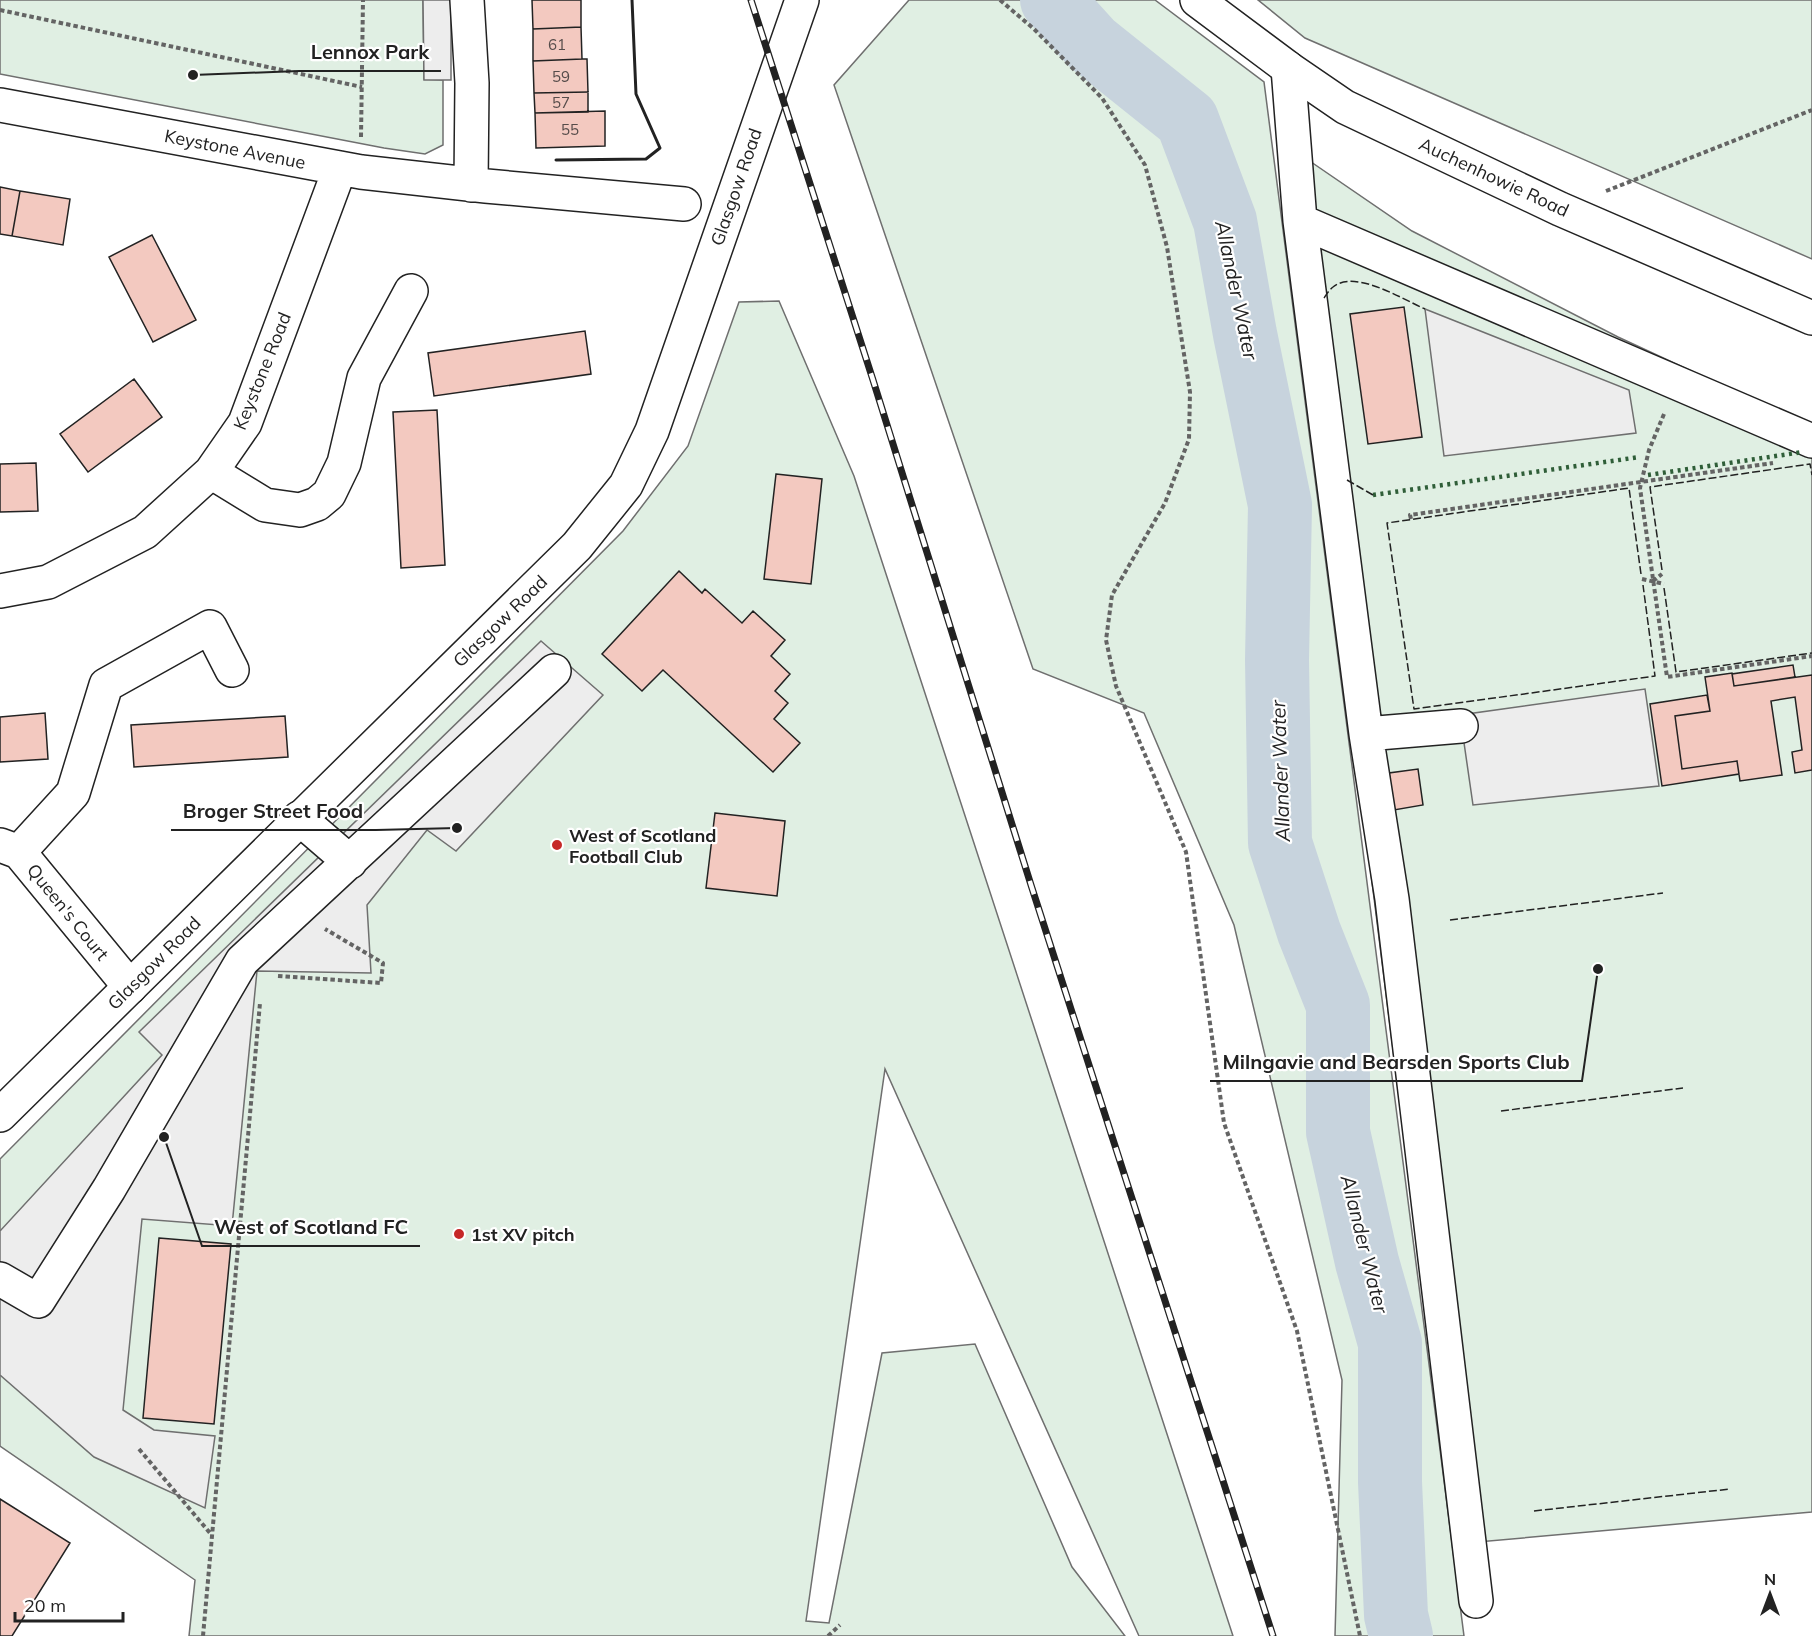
<svg xmlns="http://www.w3.org/2000/svg" width="1812" height="1636" font-family="Mulish,sans-serif">
  <style>
    .green { fill: #e0efe3; stroke: #6f6f6f; stroke-width: 1.5 }
    .parking { fill: #ededed; stroke: #6f6f6f; stroke-width: 1.5 }
    .lines { fill: none; stroke-linecap: round; stroke-linejoin: round }
    .river { stroke: #c7d3dd; stroke-width: 64 }
    .building { fill: #f3c9c0; stroke: #222; stroke-width: 1.5 }
    .minor-casing { stroke: #222; stroke-width: 36 }
    .major-casing { stroke: #222; stroke-width: 36 }
    .path { stroke: #646464; stroke-width: 4; stroke-dasharray: 4.5 3; stroke-linecap: butt }
    .minor { stroke: #fff; stroke-width: 33 }
    .major { stroke: #fff; stroke-width: 33 }
    .rail-casing { stroke: #222; stroke-width: 7 }
    .rail { stroke: #fff; stroke-width: 4.5; stroke-dasharray: 14; stroke-linecap: butt }
    .hedge { stroke: #2f5e38; stroke-width: 4.5; stroke-dasharray: 3 4.5; stroke-linecap: butt }
    .fence { stroke: #222; stroke-width: 1.5; stroke-dasharray: 8 3; stroke-linecap: butt }
    .wall { stroke: #222; stroke-width: 3 }
    .poi-dot { fill: #c62828; stroke: #fff; stroke-width: 2 }
    .labels { text-anchor: middle; dominant-baseline: central; stroke-width: 4.5; stroke-linejoin: round; paint-order: stroke }
    .number-label { font-size: 15px; fill: #564c4a }
    .street-label { font-size: 18px; fill: #222; stroke: #fff }
    .poi-label { font-size: 18px; font-weight: bold; fill: #222; stroke: #fff; text-anchor: start }
    .water-label { font-size: 20px; font-style: italic; fill: #222; stroke: #fff }
    .leader { fill: none; stroke: #222; stroke-width: 2 }
    .callout-dot { fill: #222; stroke: #fff; stroke-width: 2 }
    .callout-label { font-size: 20px; text-anchor: middle; font-weight: bold; fill: #222; stroke: #fff; stroke-width: 4.5; stroke-linejoin: round; paint-order: stroke }
  </style>
  <rect width="100%" height="100%" fill="#fff"/>
  <!-- green -->
  <path class="green" d="M0,0H423L424,79L443,80V145L425,154L384,148L0,74Z
    M909,0H1155L1264,82L1464,1636H1335L1342,1380L1234,925L1144,713L1033,669L834,85Z
    M1258,0H1812V259L1305,38Z
    M1279,140L1412,231L1618,337L1812,427V1512L1455,1544Z
    M779,301L854,476L1233,1636H1139L885,1069L806,1621L829,1623L882,1353L975,1344L1072,1567L1125,1636H189L195,1580L0,1446V1159L623,531L688,446L739,302Z"/>
  <!-- parking -->
  <path class="parking" d="M423,0H451V80H424Z
    M1425,309L1629,390L1636,433L1444,456Z
    M541,641L603,695L456,851L427,830L367,905L371,973L257,971L232,1226L142,1219L123,1410L154,1430L215,1436L205,1508L94,1457L0,1375V1231L162,1055L139,1032Z
    M1645,689L1659,786L1473,805L1460,715Z"/>
  <g class="lines">
    <!-- river -->
    <path class="river" d="M1052,0L1092,44L1187,120L1225,221L1245,334L1280,505L1277,660L1280,843L1309,932L1338,1005V1132L1367,1262L1390,1343V1482L1396,1615L1401,1636"/>
  </g>
  <!-- building -->
  <path class="building" d="M532,0H581V27L533,29Z
    M581,27L582,59L533,61V29Z
    M582,59H587L588,92L534,93L533,61Z
    M588,92V112L535,113L534,93Z
    M605,111V146L536,148L535,113Z
    M0,187L20,191L12,236L0,234Z
    M20,191L70,199L63,245L12,236Z
    M152,235L196,320L153,342L109,257Z
    M1404,307L1422,437L1368,444L1350,314Z
    M585,331L591,374L434,396L428,353Z
    M134,379L162,417L88,472L60,434Z
    M437,410L445,565L401,568L393,412Z
    M36,463L38,511L0,512V464Z
    M776,474L822,479L811,584L764,579Z
    M679,571L702,593L705,589L742,623L753,611L785,640L771,656L790,674L775,691L788,703L774,719L800,743L773,772L663,670L642,691L602,654Z
    M1793,665L1795,677L1734,686L1732,674Z
    M1732,673L1734,686L1812,675V770L1795,773L1792,752L1802,750L1795,697L1771,701L1782,775L1740,781L1737,761L1682,769L1675,716L1710,711L1705,677Z
    M1707,695L1710,711L1675,716L1682,769L1737,761L1739,774L1662,786L1650,704Z
    M45,713L48,759L0,762V717Z
    M285,716L288,757L134,767L131,725Z
    M1418,769L1423,805L1394,810L1389,773Z
    M715,813L785,821L777,896L706,888Z
    M159,1238L231,1244L214,1424L143,1418Z
    M0,1499L70,1543L12,1636H0Z"/>
  <g class="lines">
    <defs>
      <path id="minor" d="M467,0L472,83L471,185
        M1288,68L1300,221L1366,734L1461,726
        M0,105L361,172L486,186L684,204
        M1300,221L1812,441
        M211,472L265,505L300,510L317,504L329,494L344,463L364,378L411,291
        M0,591L48,582L145,532L211,472L245,423L340,168
        M1366,734L1392,899L1476,1601
        M299,818L350,862
        M0,845L19,852L130,987
        M19,852L73,793L106,685L210,627L232,670
        M0,1279L38,1301L109,1189L242,961L554,671"/>
      <path id="major" d="M1197,0L1288,68L1345,107L1560,209L1812,318
        M0,1115L577,546L626,485L652,431L802,0"/>
    </defs>
    <!-- minor casing -->
    <use href="#minor" class="minor-casing"/>
    <!-- major casing -->
    <use href="#major" class="major-casing"/>
    <!-- path -->
    <path class="path" d="M1000,0L1034,29L1102,98L1145,165L1167,247L1190,392L1189,439L1165,503L1112,595L1106,640L1116,686L1186,852L1224,1123L1297,1331L1360,1636
      M0,10L362,87
      M361,137L363,0
      M1606,191L1812,110
      M1664,414L1649,450L1640,488L1667,677L1812,656
      M1411,519L1410,515L1773,463
      M1642,579L1664,584
      M1653,581L1662,574
      M278,976L381,983L383,963L325,929
      M139,1449L210,1533
      M203,1636L260,1003
      M828,1636L840,1625"/>
    <!-- minor -->
    <use href="#minor" class="minor"/>
    <!-- major -->
    <use href="#major" class="major"/>
    <defs>
      <path id="rail" d="M751,0L873,380L1031,885L1273,1636"/>
    </defs>
    <!-- rail casing -->
    <use href="#rail" class="rail-casing"/>
    <!-- rail -->
    <use href="#rail" class="rail"/>
    <!-- hedge -->
    <path class="hedge" d="M1648,475L1803,452
      M1373,495L1640,457"/>
    <!-- fence -->
    <path class="fence" d="M1324,298C1326,295 1329,290 1333,287C1355,269 1402,299 1425,309
      M1347,480L1373,495
      M1662,570L1650,487L1810,464L1812,475
      M1641,574L1629,488L1387,523L1414,709L1655,676L1643,585
      M1664,588L1676,672L1812,653
      M1450,920L1663,893
      M1501,1111L1683,1088
      M1534,1511L1730,1489"/>
    <!-- wall -->
    <path class="wall" d="M556,160L646,159L660,148L636,94L632,0"/>
  </g>
  <!-- markers -->
  <g class="poi-dot">
    <circle cx="557" cy="845" r="6"/>
    <circle cx="459" cy="1234" r="6"/>
  </g>
  <g class="labels">
    <!-- number labels -->
    <g class="number-label">
      <text x="557" y="44">61</text>
      <text x="561" y="76">59</text>
      <text x="561" y="102">57</text>
      <text x="570" y="129">55</text>
    </g>
    <!-- street labels -->
    <g class="street-label">
      <text transform="translate(235 149) rotate(11)">Keystone Avenue</text>
      <text transform="translate(1494 177) rotate(25)">Auchenhowie Road</text>
      <text transform="translate(736 187) rotate(-71)">Glasgow Road</text>
      <text transform="translate(262 371) rotate(-68)">Keystone Road</text>
      <text transform="translate(500 621) rotate(-44)">Glasgow Road</text>
      <text transform="translate(68 912) rotate(51)">Queen's Court</text>
      <text transform="translate(154 963) rotate(-45)">Glasgow Road</text>
    </g>
    <!-- poi labels -->
    <g class="poi-label">
      <text x="569" y="835">West of Scotland<tspan x="569" dy="21">Football Club</tspan></text>
      <text x="471" y="1234">1st XV pitch</text>
    </g>
    <!-- water labels -->
    <g class="water-label">
      <text transform="translate(1237 290) rotate(78)">Allander Water</text>
      <text transform="translate(1280 771) rotate(-92)">Allander Water</text>
      <text transform="translate(1365 1244) rotate(76)">Allander Water</text>
    </g>
  </g>
  <!-- callouts -->
  <path class="leader" d="M193 75L299 71H441M457 828L376 830H171M1598 969L1582 1081H1210M164 1137L202 1246H420"/>
  <g class="callout-dot">
    <circle cx="193" cy="75" r="6"/>
    <circle cx="457" cy="828" r="6"/>
    <circle cx="1598" cy="969" r="6"/>
    <circle cx="164" cy="1137" r="6"/>
  </g>
  <g class="callout-label">
    <text x="370" y="59">Lennox Park</text>
    <text x="273" y="818">Broger Street Food</text>
    <text x="1396" y="1069">Milngavie and Bearsden Sports Club</text>
    <text x="311" y="1234">West of Scotland FC</text>
  </g>
  <!-- north arrow -->
  <g transform="translate(1770 1594)" stroke="#ffffff" stroke-width="4.5" paint-order="stroke">
  <path d="M0-4.5L10 22L0 15L-10 22Z" fill="#222222"/>
  <text y="-9" font-size="16" font-weight="bold" text-anchor="middle" fill="#222222">N</text>
  </g>
  <!-- scale -->
  <path d="M15 1612v9h108v-9" fill="none" stroke="#222222" stroke-width="3"/>
  <text x="24" y="1612" font-size="18" fill="#222222" stroke="#ffffff" stroke-width="4.5" paint-order="stroke">20 m</text>
</svg>
